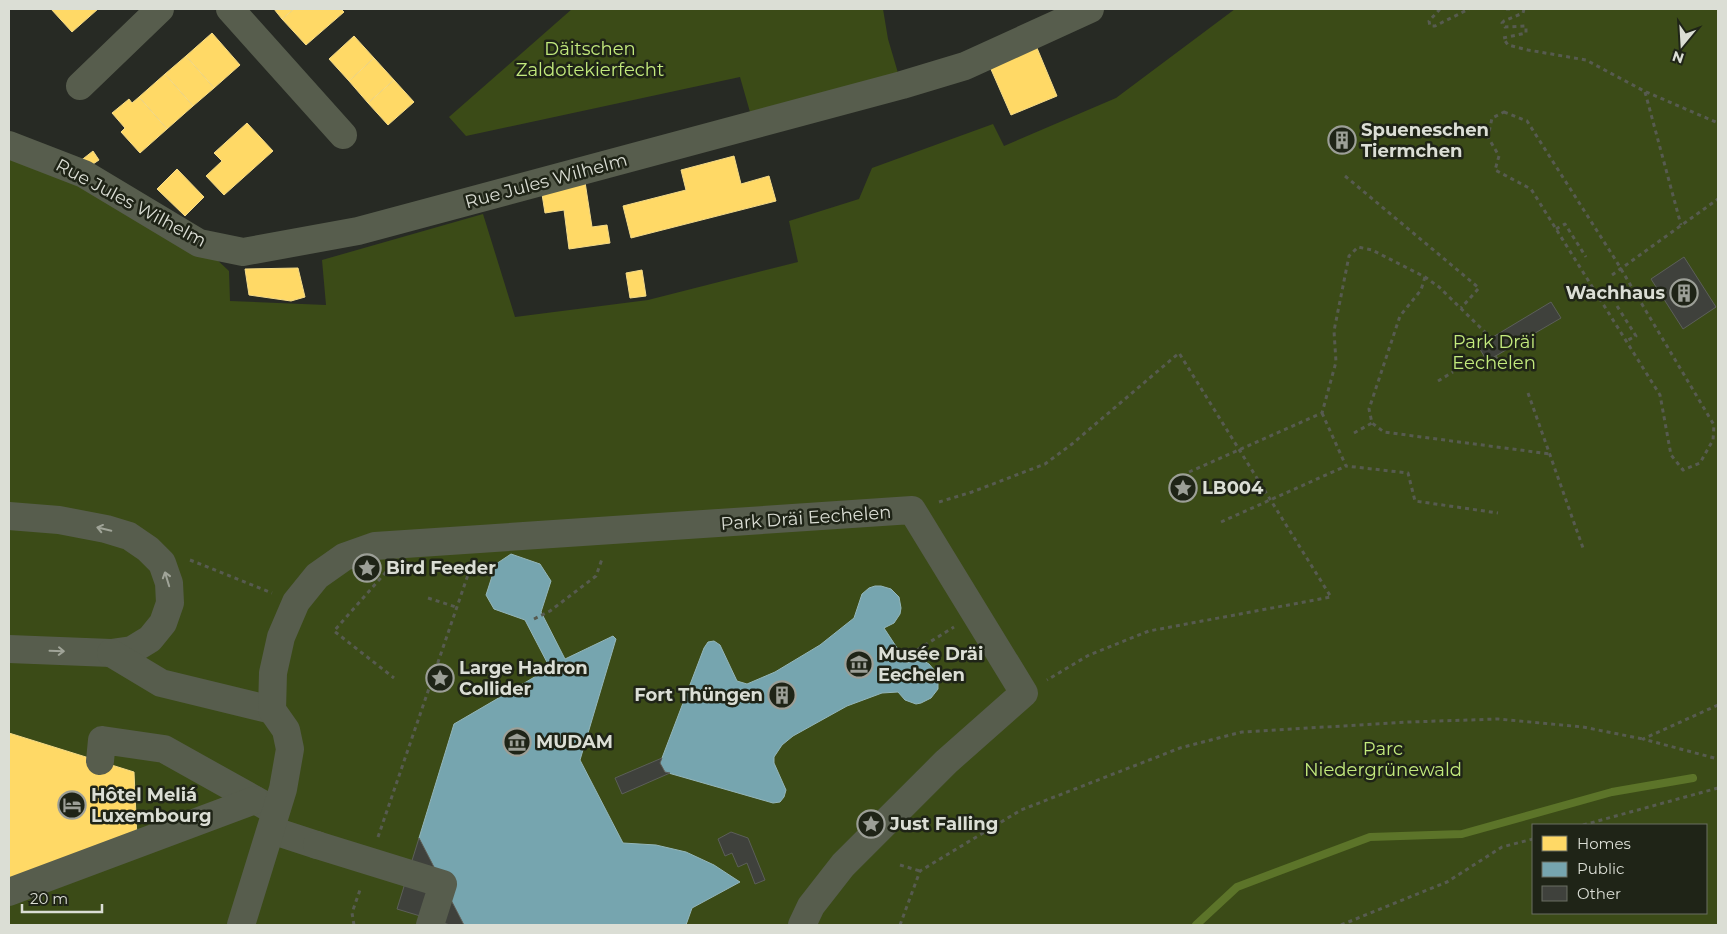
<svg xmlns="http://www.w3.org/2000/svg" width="1727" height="934" font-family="Montserrat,sans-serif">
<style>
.green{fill:#3b4b17;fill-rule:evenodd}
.homes{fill:#ffd966;stroke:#f4da87}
.public{fill:#76a5af;stroke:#94b6ba}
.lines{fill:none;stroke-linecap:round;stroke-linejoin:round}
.stream{stroke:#5c7429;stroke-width:8}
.building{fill:#3f413c;stroke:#5c5f59}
.path{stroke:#575b50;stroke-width:3;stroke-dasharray:4 4;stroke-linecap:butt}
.street{stroke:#575d4d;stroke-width:28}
.street-bridge{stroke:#575d4d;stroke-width:28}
.oneway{stroke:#a0a498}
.labels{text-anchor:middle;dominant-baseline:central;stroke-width:5;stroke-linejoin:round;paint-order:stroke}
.park-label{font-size:18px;fill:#c3ea7d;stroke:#1f2417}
.poi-label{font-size:18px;font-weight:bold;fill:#dbded5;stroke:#1f2417;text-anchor:start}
.street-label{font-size:18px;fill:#dbded5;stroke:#1f2417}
</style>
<rect width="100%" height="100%" fill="#272a24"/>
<g class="green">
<path d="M572,9H883L888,39L898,73L750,112L740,77L466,136L449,117Z"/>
<path d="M1235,9H1718V925H9V889L137,838L134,772L9,733V145L199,243L229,271L230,301L326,305L322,260L483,214L515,317L648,300L798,262L789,221L859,199L872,168L993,124L1004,146L1116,98ZM1533,825H1706V913H1533Z"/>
</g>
<g class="homes">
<path d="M51,9H98L72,32Z"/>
<path d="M274,9H294L282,19Z"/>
<path d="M294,9H341L344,12L306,45L282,19Z"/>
<path d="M212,33L240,65L214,88L186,56Z"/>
<path d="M354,36L374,58L349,81L329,59Z"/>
<path d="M1037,48L1057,96L1011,115L990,67Z"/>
<path d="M186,56L214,88L193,106L165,74Z"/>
<path d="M374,58L394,80L368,103L349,81Z"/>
<path d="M165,74L193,106L167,129L139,97Z"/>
<path d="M394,80L414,102L388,125L368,103Z"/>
<path d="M139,97L167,129L140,153L121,132L125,128L112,113L129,99L132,103Z"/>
<path d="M247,123L273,151L224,195L206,176L222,161L214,153Z"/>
<path d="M93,151L99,160L90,166L79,162Z"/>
<path d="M734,156L741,184L769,176L776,201L631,238L623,206L686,190L681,170Z"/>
<path d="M177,169L204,197L185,216L157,189Z"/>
<path d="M585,182L592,227L607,225L610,243L569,249L564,210L545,213L541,188Z"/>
<path d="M298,268L305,297L291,301L249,295L245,269Z"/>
<path d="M642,270L646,296L630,298L626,273Z"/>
<path d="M9,733L134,772L137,838L9,889Z"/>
</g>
<g class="public">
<path d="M511,554L540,564L551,581L541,612L565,659L613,636L616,639L580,760L623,843L656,845L686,852L714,865L740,882L692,908L686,925H464L419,838L454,724L550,668L525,620L494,609L486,595L496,564Z"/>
<path d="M875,586H881L891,589L899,597L901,608L900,614L894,623L884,628L907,663L912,661H924L929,664L936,672L938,683V689L931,698L921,703L916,704L905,700L898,692L882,693L847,706L793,736L782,745L774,757V763L786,790L784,797L780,802L773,803L665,772L660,763L662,758L704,648L708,642L714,641L720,645L737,681L747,684L775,672L820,645L854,618L862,594L869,588Z"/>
</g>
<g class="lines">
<path class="stream" d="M1196,925L1237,887L1370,837L1462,834L1612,792L1693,778"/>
</g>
<g class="building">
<circle cx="1342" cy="140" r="5"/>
<path d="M1684,257L1716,307L1683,329L1651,279Z"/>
<path d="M1551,302L1561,318L1487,361L1478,346Z"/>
<path d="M662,758L660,763L665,772L670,773L622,794L615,778Z"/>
<path d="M731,832L748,838L765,880L755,884L747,863L738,867L732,853L725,856L718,839Z"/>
<path d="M419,838L464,925H450L397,909Z"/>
</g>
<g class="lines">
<g class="path">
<path d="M1440,9L1429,21L1430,26H1435L1469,9"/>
<path d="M1506,9H1514"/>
<path d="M1524,9L1523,13L1504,21L1502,23L1505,27L1526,26V33L1503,38L1508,45L1528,50L1586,60L1644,91L1718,123"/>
<path d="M1645,92L1681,225"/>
<path d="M1504,112L1527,121L1615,259L1714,425L1713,440L1700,463L1683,470L1671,455L1660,395L1531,189L1495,170L1499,156L1488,137L1492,118Z"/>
<path d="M1345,176L1479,288L1461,308"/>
<path d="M1556,229L1565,224L1586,257"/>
<path d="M1612,275L1718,199"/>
<path d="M1425,277L1421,290L1400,316L1369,409L1372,423L1384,432L1550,454"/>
<path d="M1617,306L1636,336L1626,341"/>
<path d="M1490,368L1500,363L1495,356"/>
<path d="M1438,381L1453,372"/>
<path d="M1528,393L1583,548"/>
<path d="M1322,413L1346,466L1408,473L1415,501L1498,513"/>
<path d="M1354,433L1372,423"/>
<path d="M1189,472L1322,413L1336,362L1334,331L1349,256L1358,247L1372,250L1425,277L1439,287L1491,338"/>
<path d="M939,502L972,492L1045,464L1072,444L1179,353L1331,597L1149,631L1089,655L1047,680"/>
<path d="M1221,522L1346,466"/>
<path d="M190,560L272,593"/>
<path d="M386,572L334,631L394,678"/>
<path d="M428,598L456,607"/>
<path d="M534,619L550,611L596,576L602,559"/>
<path d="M904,658L954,627"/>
<path d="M1718,705L1643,739L1718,759"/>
<path d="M1583,825L1718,788"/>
<path d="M378,837L471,566"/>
<path d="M900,865L920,871"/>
<path d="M354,925L352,913L361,887"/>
<path d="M900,925L920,871L1021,810L1180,748L1242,732L1409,722L1498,719L1583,727L1643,739"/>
<path d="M1341,925L1447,882L1502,847L1533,839"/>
</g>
<g class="street">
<path d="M230,9L343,135"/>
<path d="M80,86L160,9"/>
<path d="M9,145L84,174L199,243L243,252L358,231L902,85L965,66L1090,9"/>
<path d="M9,516L59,520L106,529L129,536L148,549L162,563L169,583L170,603L163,623L150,639L132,650L111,653L9,649"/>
<path d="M111,653L161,683L272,710"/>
<path d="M100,761L102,740L164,749L266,806"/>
<path d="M271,830L317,845"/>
<path d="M9,892L255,800"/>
<path d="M241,925L283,789L290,749L286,730L272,710L273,673L281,637L296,602L317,576L344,557L375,546L912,510L1024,693L946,762L843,865L811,906L802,925"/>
</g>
<path class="street-bridge" d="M317,845L443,884L430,925"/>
</g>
<defs><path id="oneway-shaft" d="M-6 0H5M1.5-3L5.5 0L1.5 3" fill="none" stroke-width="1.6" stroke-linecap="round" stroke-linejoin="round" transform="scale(1.25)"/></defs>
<g class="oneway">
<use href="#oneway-shaft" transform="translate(104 529) rotate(-167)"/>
<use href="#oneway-shaft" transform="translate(167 579) rotate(-107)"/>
<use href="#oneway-shaft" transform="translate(57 651) rotate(2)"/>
</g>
<defs>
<g id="building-ring" transform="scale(1.4375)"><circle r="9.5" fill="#1f2417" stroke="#9c9f97" stroke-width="1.5"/><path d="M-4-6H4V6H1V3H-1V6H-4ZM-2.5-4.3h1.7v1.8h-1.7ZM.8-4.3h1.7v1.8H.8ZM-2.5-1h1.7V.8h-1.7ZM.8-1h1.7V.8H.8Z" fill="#9c9f97"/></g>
<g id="sight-ring" transform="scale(1.4375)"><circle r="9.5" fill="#1f2417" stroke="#9c9f97" stroke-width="1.5"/><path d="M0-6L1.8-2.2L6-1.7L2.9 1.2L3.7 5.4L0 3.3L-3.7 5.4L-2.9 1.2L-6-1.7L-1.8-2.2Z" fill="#9c9f97"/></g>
<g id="museum-ring" transform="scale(1.4375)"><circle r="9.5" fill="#1f2417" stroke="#9c9f97" stroke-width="1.5"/><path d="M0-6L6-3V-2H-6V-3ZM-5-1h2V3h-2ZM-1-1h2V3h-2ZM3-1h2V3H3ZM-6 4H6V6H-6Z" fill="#9c9f97"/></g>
<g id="hotel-ring" transform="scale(1.4375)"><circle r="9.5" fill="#1f2417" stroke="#9c9f97" stroke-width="1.5"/><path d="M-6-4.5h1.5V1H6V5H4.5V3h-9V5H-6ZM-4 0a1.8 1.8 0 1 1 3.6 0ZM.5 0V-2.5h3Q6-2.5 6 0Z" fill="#9c9f97"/></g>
</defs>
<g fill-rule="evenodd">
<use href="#building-ring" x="1342" y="140"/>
<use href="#building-ring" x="1684" y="293"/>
<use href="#sight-ring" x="1183" y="488"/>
<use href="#sight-ring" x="367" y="568"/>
<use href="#museum-ring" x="859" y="664"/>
<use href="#sight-ring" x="440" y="678"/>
<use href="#building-ring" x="782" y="695"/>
<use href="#museum-ring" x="517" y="742"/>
<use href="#hotel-ring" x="72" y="805"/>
<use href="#sight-ring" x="871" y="824"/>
</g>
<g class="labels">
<g class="park-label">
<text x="590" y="49">Däitschen<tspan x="590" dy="21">Zaldotekierfecht</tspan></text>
<text x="1494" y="342">Park Dräi<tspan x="1494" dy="21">Eechelen</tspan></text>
<text x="1383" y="749">Parc<tspan x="1383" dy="21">Niedergrünewald</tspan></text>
</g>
<g class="poi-label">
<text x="1361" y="130">Spueneschen<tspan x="1361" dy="21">Tiermchen</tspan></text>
<text x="1665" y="293" text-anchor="end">Wachhaus</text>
<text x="1202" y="488">LB004</text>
<text x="386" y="568">Bird Feeder</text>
<text x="878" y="654">Musée Dräi<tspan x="878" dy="21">Eechelen</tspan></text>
<text x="459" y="668">Large Hadron<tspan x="459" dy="21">Collider</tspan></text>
<text x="763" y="695" text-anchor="end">Fort Thüngen</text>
<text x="536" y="742">MUDAM</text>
<text x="91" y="795">Hôtel Meliá<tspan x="91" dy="21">Luxembourg</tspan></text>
<text x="890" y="824">Just Falling</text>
</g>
<g class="street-label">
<text transform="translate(546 181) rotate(-15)">Rue Jules Wilhelm</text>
<text transform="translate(131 203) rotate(28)">Rue Jules Wilhelm</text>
<text transform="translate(806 518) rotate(-4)">Park Dräi Eechelen</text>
</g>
</g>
<rect width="1727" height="934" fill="none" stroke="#dbded5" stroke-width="20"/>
<rect x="1532" y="824" width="175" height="90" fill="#1f2417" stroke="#6a6e63"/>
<rect x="1542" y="836" width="25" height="15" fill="#ffd966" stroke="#6a6e63"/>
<text x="1577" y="849" font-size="15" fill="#dbded5">Homes</text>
<rect x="1542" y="862" width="25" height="15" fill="#76a5af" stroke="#6a6e63"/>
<text x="1577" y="874" font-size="15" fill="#dbded5">Public</text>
<rect x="1542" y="886" width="25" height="15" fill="#3f413c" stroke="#6a6e63"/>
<text x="1577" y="899" font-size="15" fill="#dbded5">Other</text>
<g transform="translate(1682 45) rotate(198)" stroke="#1f2417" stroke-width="4" paint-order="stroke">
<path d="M0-4L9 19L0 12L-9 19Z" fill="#dbded5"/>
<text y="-8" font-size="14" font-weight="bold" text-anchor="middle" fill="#dbded5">N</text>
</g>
<path d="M22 904v8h80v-8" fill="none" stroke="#dbded5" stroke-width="2.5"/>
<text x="30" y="904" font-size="15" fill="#dbded5" stroke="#1f2417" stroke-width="4" paint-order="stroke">20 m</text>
</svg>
